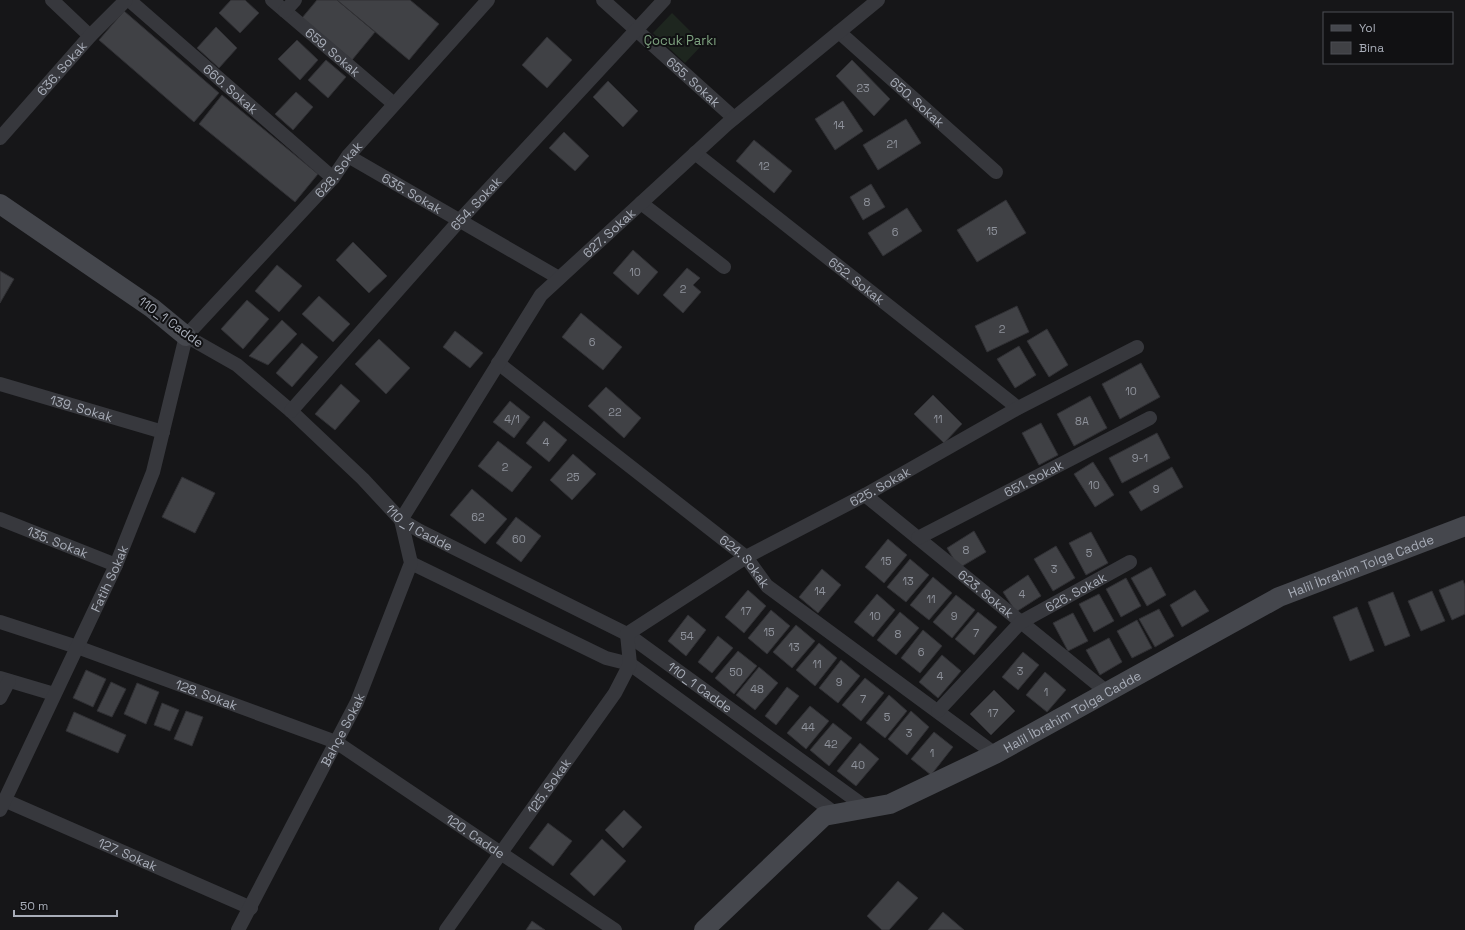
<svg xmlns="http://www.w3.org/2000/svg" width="1465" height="930" font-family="'Space Grotesk',sans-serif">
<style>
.green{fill:#1e261f}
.building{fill:#404145;stroke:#303034}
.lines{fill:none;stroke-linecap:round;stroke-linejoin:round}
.street{stroke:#37383d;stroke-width:14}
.secondary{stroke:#45474d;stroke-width:20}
.labels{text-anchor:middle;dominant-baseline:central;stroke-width:4;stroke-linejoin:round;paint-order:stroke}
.number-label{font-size:11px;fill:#8e929b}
.park-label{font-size:13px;fill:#7fa381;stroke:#111113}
.street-label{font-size:13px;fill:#a8adb8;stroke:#111113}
</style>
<rect width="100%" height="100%" fill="#161618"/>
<path class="green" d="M672,13L703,44L685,63L653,33Z"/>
<g class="building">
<path d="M231,0H245L259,13L240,33L219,13Z"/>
<path d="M317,0H337L375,32L352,60L302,18Z"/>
<path d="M337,0H410L439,24L409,60Z"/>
<path d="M124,11L219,93L194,122L99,40Z"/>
<path d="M216,27L237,48L219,68L197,48Z"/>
<path d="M547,37L572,60L547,88L522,65Z"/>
<path d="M297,40L318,60L300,80L278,59Z"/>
<path d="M326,60L346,77L328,98L308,80Z"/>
<path d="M852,60L890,99L874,116L836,76Z"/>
<path d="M608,81L638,111L623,127L593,97Z"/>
<path d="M296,92L313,107L293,130L275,114Z"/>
<path d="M222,95L318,174L295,202L199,124Z"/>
<path d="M843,101L863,131L835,150L815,119Z"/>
<path d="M906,119L921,143L878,170L863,145Z"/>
<path d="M564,132L589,156L575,171L549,148Z"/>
<path d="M754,140L792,171L774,193L736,161Z"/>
<path d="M871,184L885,207L863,220L850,197Z"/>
<path d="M1006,200L1026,233L977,262L957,230Z"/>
<path d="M907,208L922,231L883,256L868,233Z"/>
<path d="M353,242L387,276L369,293L336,260Z"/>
<path d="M633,250L658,272L638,295L613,273Z"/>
<path d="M277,265L302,286L279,312L255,291Z"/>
<path d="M687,268L700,278L693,285L701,292L683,313L663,295Z"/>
<path d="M0,271L14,279L0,303Z"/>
<path d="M319,296L350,324L333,342L302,314Z"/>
<path d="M247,300L269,319L243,349L221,329Z"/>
<path d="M1017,306L1029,332L987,352L975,326Z"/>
<path d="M581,313L622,347L603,370L562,337Z"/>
<path d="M282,320L297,334L268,365L249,356Z"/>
<path d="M1047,329L1068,365L1049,377L1027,341Z"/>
<path d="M455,331L483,353L470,368L443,347Z"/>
<path d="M379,339L410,368L386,394L355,364Z"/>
<path d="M302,343L318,357L292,387L276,373Z"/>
<path d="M1019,346L1036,375L1015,388L997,359Z"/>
<path d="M1141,363L1160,397L1120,419L1102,384Z"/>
<path d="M341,384L360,401L335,430L315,414Z"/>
<path d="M606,387L641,418L624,438L588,406Z"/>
<path d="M933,395L962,424L944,443L914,414Z"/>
<path d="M1090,396L1107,428L1074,446L1057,414Z"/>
<path d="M510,401L530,417L514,438L493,422Z"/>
<path d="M544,421L567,440L549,462L526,443Z"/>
<path d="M1041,423L1058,455L1039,465L1022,433Z"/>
<path d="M1157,433L1170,458L1122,483L1109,458Z"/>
<path d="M498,441L532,467L512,492L478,466Z"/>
<path d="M573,454L596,474L572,500L550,480Z"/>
<path d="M1093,462L1114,495L1095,507L1074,474Z"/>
<path d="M1172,467L1183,487L1141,511L1129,492Z"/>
<path d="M182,477L215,493L195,533L162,517Z"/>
<path d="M472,489L507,519L485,544L450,515Z"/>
<path d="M516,517L541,536L521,562L496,543Z"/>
<path d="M974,531L986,552L959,568L947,548Z"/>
<path d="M1091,532L1108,563L1086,575L1069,543Z"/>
<path d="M888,539L907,555L884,583L865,567Z"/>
<path d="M1056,546L1075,578L1053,591L1034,559Z"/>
<path d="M910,559L929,575L906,602L887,587Z"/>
<path d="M1151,567L1166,595L1147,606L1131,578Z"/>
<path d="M822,569L841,585L818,613L799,597Z"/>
<path d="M1028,575L1041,596L1016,612L1003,592Z"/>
<path d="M933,577L952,593L929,620L910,605Z"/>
<path d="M1126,578L1141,606L1121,617L1106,589Z"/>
<path d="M1463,580L1465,586V614L1452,620L1439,590Z"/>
<path d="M748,590L766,606L744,633L725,617Z"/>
<path d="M1195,590L1209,611L1182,627L1170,605Z"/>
<path d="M1432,591L1445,621L1421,631L1408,601Z"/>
<path d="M1393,592L1410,636L1385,646L1368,602Z"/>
<path d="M877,594L895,610L873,637L854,622Z"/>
<path d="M1099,594L1114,621L1094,632L1079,604Z"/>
<path d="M956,595L975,610L952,638L933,622Z"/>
<path d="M1357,607L1374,651L1350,661L1333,617Z"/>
<path d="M1159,609L1174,636L1155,647L1139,619Z"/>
<path d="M771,610L790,626L767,654L748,638Z"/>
<path d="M900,612L919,628L896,655L877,640Z"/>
<path d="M978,612L997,627L974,655L955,639Z"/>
<path d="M1073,613L1088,641L1068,651L1053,623Z"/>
<path d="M688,615L706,630L686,656L668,641Z"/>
<path d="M1137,620L1152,648L1132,658L1117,631Z"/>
<path d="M796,625L815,641L792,668L773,652Z"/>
<path d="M923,630L942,646L920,673L901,658Z"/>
<path d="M718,636L733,648L712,673L698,662Z"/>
<path d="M1109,638L1122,662L1100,675L1086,650Z"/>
<path d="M819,643L837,658L815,686L796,670Z"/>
<path d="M738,651L757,666L734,694L715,678Z"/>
<path d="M1023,652L1039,665L1018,690L1002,677Z"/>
<path d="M942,655L961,671L938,698L919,682Z"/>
<path d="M841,660L860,676L838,703L819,688Z"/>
<path d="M759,667L778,683L755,710L736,695Z"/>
<path d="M86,670L106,679L93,707L73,698Z"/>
<path d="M1045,672L1066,690L1047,712L1026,695Z"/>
<path d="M865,678L884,693L861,721L842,705Z"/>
<path d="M111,682L126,689L112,717L97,711Z"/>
<path d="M137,683L159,692L146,724L124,714Z"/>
<path d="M787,687L799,696L776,725L765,716Z"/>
<path d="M994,690L1015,711L991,735L970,714Z"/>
<path d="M889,695L907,711L885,738L866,723Z"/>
<path d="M162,703L179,710L170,731L154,725Z"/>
<path d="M810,706L829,721L806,749L787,733Z"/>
<path d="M186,711L203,717L192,746L174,739Z"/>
<path d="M911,711L929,727L907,755L888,739Z"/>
<path d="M74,712L126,735L118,753L66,731Z"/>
<path d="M833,723L852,738L829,766L810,750Z"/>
<path d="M934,732L953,747L931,775L911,759Z"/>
<path d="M860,743L879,759L856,786L837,771Z"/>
<path d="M624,810L642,827L623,848L605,830Z"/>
<path d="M548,823L572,841L553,866L529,848Z"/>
<path d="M602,839L626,861L594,896L570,874Z"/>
<path d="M898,881L918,898L889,930H882L867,916Z"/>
<path d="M943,912L964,930H928Z"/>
<path d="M532,921L545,930H526Z"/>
</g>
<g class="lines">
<g class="street">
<path d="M52,0L90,36"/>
<path id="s1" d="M129,0L333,178"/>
<path id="s2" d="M272,0L394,104"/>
<path id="s3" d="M603,0L734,118"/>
<path d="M285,11L295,0"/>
<path id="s4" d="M839,32L996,172"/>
<path id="s5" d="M0,138L90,36L126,0"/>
<path id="s6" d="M695,153L1018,408"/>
<path id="s7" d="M348,156L559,278"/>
<path d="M641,203L724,267"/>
<path id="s8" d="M186,336L237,365L291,411L363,479L401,520L420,531L627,634L868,809"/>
<path id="s9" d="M498,363L746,557L767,586L995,754"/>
<path id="s10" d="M0,384L163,432"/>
<path id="s11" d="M291,411L460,220L664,0"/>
<path id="s12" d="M865,495L1107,692"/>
<path id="s13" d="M0,519L116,565"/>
<path id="s14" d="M401,520L541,295L727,124L878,0"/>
<path id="s15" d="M918,538L1150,418"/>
<path d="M411,563L606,658L630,664L836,814"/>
<path id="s16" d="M0,622L77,647L336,742L615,930"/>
<path d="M0,678L54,694"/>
<path d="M0,698L9,681"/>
<path id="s17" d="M938,711L1021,622L1130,562"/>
<path id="s18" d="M4,800L251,908"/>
<path id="s19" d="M0,810L116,565L153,472L186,336L333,178L348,156L488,0"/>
<path id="s20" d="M238,930L357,702L411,563L401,520"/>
<path id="s21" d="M446,930L615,693L630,664L627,634L746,557L865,495L1018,408L1137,347"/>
</g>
<g class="secondary">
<path d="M0,204L152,308L186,336"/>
<path id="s22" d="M704,930L824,816L890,804L995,754L1279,597L1465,526"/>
</g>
</g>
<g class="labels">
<g class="number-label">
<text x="863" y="88">23</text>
<text x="839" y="125">14</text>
<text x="892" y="144">21</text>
<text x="764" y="166">12</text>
<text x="867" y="202">8</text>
<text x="992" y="231">15</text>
<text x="895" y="232">6</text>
<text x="635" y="272">10</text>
<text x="683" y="289">2</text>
<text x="1002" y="329">2</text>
<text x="592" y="342">6</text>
<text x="1131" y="391">10</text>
<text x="615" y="412">22</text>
<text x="512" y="419">4/1</text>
<text x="938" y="419">11</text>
<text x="1082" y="421">8A</text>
<text x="546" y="442">4</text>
<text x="1140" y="458">9-1</text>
<text x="505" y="467">2</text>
<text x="573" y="477">25</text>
<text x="1094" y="485">10</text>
<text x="1156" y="489">9</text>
<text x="478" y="517">62</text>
<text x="519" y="539">60</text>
<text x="966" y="550">8</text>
<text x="1089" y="553">5</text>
<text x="886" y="561">15</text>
<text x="1054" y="569">3</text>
<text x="908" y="581">13</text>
<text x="820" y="591">14</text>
<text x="1022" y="594">4</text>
<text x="931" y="599">11</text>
<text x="746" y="611">17</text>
<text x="875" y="616">10</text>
<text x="954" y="616">9</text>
<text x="769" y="632">15</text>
<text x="976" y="633">7</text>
<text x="898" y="634">8</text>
<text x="687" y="636">54</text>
<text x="794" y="647">13</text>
<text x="921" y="652">6</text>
<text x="817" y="664">11</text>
<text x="1020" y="671">3</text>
<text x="736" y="672">50</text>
<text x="940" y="676">4</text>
<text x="839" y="682">9</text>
<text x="757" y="689">48</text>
<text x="1046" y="692">1</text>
<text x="863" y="699">7</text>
<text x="993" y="713">17</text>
<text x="887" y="717">5</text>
<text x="808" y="727">44</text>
<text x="909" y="733">3</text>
<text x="831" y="744">42</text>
<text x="932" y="753">1</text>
<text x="858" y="765">40</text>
</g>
<g class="park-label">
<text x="680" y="40">Çocuk Parkı</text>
</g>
<g class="street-label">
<text stroke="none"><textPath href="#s2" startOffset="80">659. Sokak</textPath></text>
<text stroke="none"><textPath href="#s5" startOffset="93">636. Sokak</textPath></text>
<text stroke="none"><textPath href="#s3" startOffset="122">655. Sokak</textPath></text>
<text stroke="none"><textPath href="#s1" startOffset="135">660. Sokak</textPath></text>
<text stroke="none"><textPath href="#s4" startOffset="105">650. Sokak</textPath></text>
<text stroke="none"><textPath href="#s19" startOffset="737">628. Sokak</textPath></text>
<text stroke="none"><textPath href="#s7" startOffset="74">635. Sokak</textPath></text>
<text stroke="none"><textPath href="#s11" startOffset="278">654. Sokak</textPath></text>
<text stroke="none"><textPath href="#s14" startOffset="357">627. Sokak</textPath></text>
<text stroke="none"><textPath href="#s6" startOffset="206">652. Sokak</textPath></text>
<text transform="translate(171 322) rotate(36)">110_1 Cadde</text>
<text stroke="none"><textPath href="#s10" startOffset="85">139. Sokak</textPath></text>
<text stroke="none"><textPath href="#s15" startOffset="130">651. Sokak</textPath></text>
<text stroke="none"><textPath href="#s21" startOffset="647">625. Sokak</textPath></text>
<text stroke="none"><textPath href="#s8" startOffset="304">110_1 Cadde</textPath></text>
<text stroke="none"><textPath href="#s13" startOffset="62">135. Sokak</textPath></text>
<text stroke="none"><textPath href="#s9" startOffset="317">624. Sokak</textPath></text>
<text stroke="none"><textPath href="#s22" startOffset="761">Halil İbrahim Tolga Cadde</textPath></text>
<text stroke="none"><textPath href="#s19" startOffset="256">Fatih Sokak</textPath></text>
<text stroke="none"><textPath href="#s17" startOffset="184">626. Sokak</textPath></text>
<text stroke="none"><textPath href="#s12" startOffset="156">623. Sokak</textPath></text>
<text stroke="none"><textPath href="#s8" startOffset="628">110_1 Cadde</textPath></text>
<text stroke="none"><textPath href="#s16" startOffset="219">128. Sokak</textPath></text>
<text stroke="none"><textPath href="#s22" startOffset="437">Halil İbrahim Tolga Cadde</textPath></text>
<text stroke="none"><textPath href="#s20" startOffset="226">Bahçe Sokak</textPath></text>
<text stroke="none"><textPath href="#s21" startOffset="177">125. Sokak</textPath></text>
<text stroke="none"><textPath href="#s16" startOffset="525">120. Cadde</textPath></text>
<text stroke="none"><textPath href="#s18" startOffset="135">127. Sokak</textPath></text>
</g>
</g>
<rect x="1323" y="12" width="130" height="52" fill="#111113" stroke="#4d4f55"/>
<rect x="1331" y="25" width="20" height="6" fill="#45474d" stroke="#4d4f55"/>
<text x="1359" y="32" font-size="12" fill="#a8adb8">Yol</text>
<rect x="1331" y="42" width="20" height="12" fill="#404145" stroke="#4d4f55"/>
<text x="1359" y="52" font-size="12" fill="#a8adb8">Bina</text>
<path d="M14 910v6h103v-6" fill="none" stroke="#a8adb8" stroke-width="2"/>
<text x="20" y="910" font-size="12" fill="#a8adb8" stroke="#111113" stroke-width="3" paint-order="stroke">50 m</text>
</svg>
